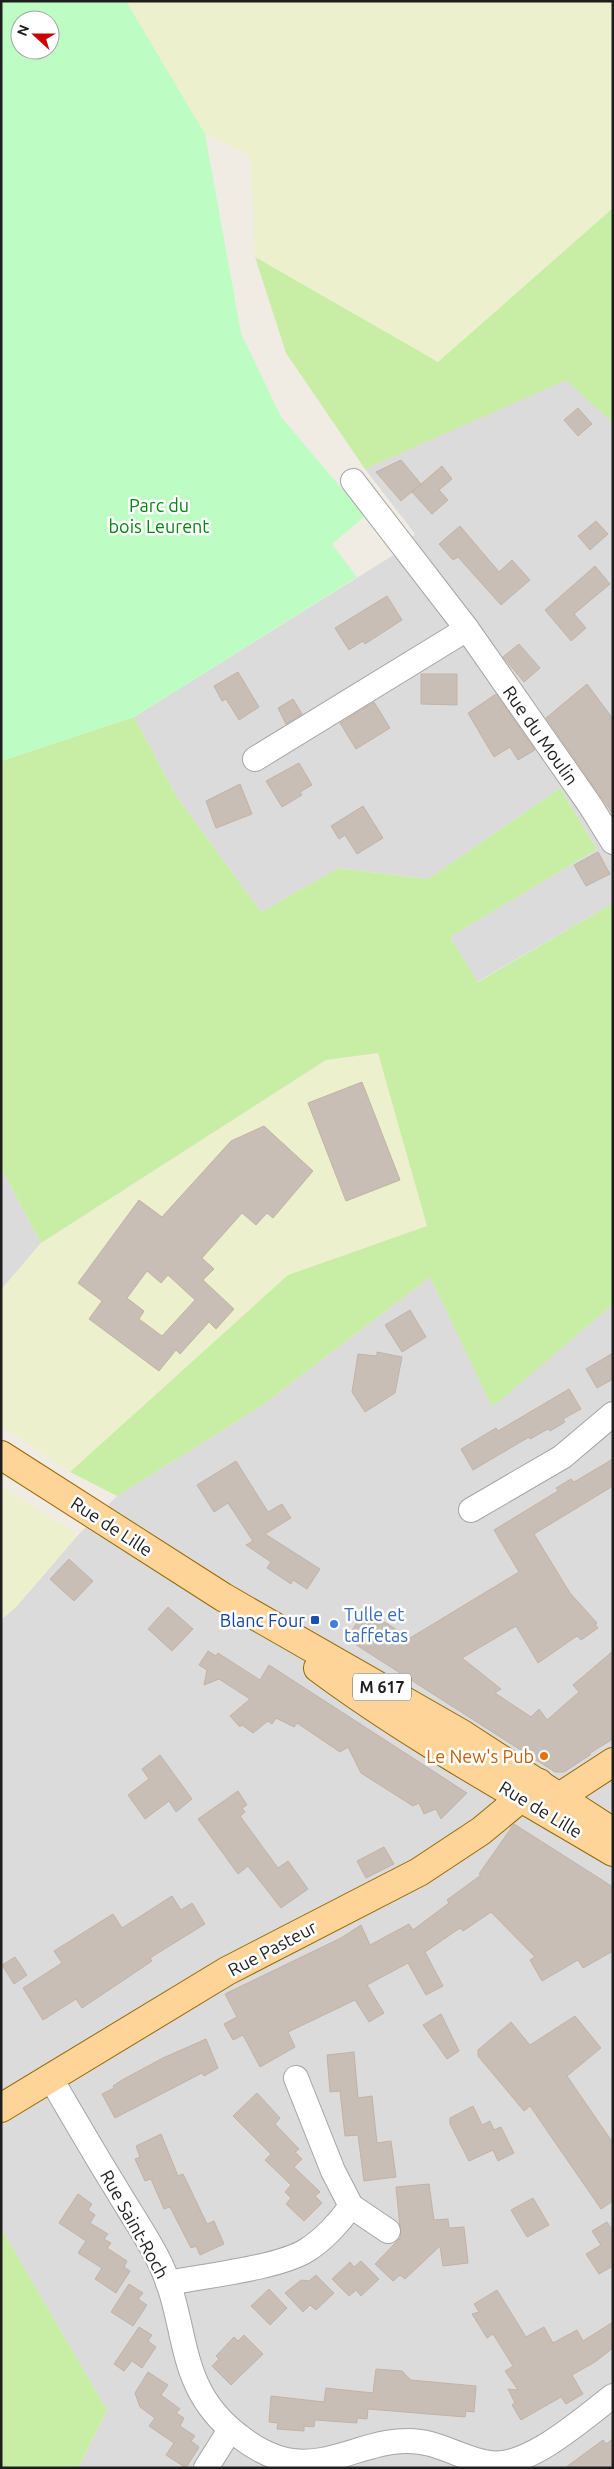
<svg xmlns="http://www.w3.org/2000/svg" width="614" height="2469" font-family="Ubuntu,sans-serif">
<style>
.residential{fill:#dcdbdb}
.farmland{fill:#edf0cd}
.grass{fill:#c8eea6}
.park{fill:#bdfdc3;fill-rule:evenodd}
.building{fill:#c8beb6;stroke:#c3b2a5;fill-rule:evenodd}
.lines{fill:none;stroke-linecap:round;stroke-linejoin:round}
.minor-casing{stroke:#a5a5a5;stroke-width:26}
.major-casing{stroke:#986800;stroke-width:30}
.minor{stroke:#fff;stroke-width:24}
.major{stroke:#ffd499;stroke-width:28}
.transit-dot{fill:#1a4fb4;stroke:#fff;stroke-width:2}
.shop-dot{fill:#3f7fe0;stroke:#fff;stroke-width:2}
.food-dot{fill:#e8710a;stroke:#fff;stroke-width:2}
.labels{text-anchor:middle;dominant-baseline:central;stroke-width:5;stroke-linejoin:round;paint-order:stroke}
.shield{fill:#fff;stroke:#626262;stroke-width:1}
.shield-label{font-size:16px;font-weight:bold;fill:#1e1e1e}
.park-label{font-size:18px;fill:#048510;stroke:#fff}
.street-label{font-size:18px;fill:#1e1e1e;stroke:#fff}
.shop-label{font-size:18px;fill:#366cbe;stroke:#fff;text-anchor:start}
.transit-label{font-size:18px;fill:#164399;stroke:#fff;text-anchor:end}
.food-label{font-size:18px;fill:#c56008;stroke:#fff;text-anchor:end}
</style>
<rect width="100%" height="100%" fill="#f0ece4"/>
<g class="residential">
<path d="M566,379L613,423V903L477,982L450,937L597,849L560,788L428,879L338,868L261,912L177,797L134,717L400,551L415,534L365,469Z"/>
<path d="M1,1168L41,1243L1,1290Z"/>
<path d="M430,1277L492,1406L613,1304V2468H78L107,2410L1,2228V1620L16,1607L78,1535L117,1496L261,1406Z"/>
</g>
<g class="farmland">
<path d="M126,1H613V208L438,362L255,257L250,155L205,134Z"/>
<path d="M378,1053L427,1226L288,1275L70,1472L1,1426V1290L41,1243L326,1060Z"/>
<path d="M1,1486L78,1535L16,1607L1,1620Z"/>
</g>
<g class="grass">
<path d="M613,208V423L566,380L365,469L286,353L255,257L438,362Z"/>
<path d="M134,717L177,797L261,912L338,868L428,879L560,788L597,849L450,937L478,982L613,903V1304L492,1407L430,1277L261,1406L117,1496L70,1472L288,1275L427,1226L378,1053L326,1060L41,1243L1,1168V761Z"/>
<path d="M1,2228L107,2410L78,2468H1Z"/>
</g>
<path class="park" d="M1,1H126L205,134L241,333L281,417L365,516L332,544L357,577L134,717L1,761ZM20,20H50V50H20Z"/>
<g class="building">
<path d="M578,408L592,424L578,436L564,420Z"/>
<path d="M401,460L421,484L401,501L376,472Z"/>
<path d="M442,466L452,479L439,490L448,500L432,514L412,492Z"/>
<path d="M596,521L608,534L590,550L578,536Z"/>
<path d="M460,526L499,572L512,560L530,580L501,605L458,557L453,560L439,544Z"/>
<path d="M595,566L610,584L574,614L586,628L571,641L545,610Z"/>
<path d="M387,596L402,620L365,644L363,641L349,650L335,628Z"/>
<path d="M519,644L540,668L524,682L503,657Z"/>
<path d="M238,672L259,707L239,720L226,699L222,701L214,686Z"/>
<path d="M421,674H457V705L421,704Z"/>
<path d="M587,684L613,719V814L546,718Z"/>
<path d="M496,694L535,750L518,760L510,747L494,757L468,713Z"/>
<path d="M293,699L302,714L286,724L278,708Z"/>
<path d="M374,702L390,728L356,749L340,723Z"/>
<path d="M299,763L312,785L300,792L302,795L282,807L266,781Z"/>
<path d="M240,784L252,814L216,828L206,801Z"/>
<path d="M363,806L383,838L357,854L345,835L339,839L331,826Z"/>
<path d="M598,852L610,874L586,886L574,865Z"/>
<path d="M362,1082L400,1180L346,1201L308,1103Z"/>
<path d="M264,1126L313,1171L273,1218L267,1213L256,1225L242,1213L202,1258L214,1269L203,1280L234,1309L216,1329L209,1322L180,1354L176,1350L159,1371L89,1319L102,1301L78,1283L139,1200L162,1217L231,1141ZM147,1271L161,1283L168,1275L195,1300L162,1336L139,1319L144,1311L127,1298Z"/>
<path d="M410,1310L426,1337L402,1352L385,1325Z"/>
<path d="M377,1352L402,1357L395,1393L365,1412L352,1392L358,1354L377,1356Z"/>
<path d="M613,1353V1379L597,1388L586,1369Z"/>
<path d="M569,1389L581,1409L563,1419L565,1422L550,1431L548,1429L530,1439L529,1437L473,1470L461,1449L496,1428L498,1431Z"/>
<path d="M613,1459V1486L534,1534L570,1593L597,1623L595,1624L598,1628L581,1640L577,1636L538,1663L516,1626L462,1658L501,1689L495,1693L531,1717L539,1709L547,1720L579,1692L573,1685L613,1651V1739L590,1753V1755L564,1772H555L347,1639L362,1614L375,1622L378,1618L410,1638L519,1572L494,1530L558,1491L556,1488L571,1479L574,1482Z"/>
<path d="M236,1461L268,1512L282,1504L291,1518L265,1534L320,1569L307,1589L293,1580L291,1584L267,1568L271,1562L246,1545L253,1541L228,1503L214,1512L197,1485Z"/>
<path d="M69,1559L93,1581L74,1601L50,1579Z"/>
<path d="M168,1607L193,1629L172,1651L148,1629Z"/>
<path d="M208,1651L216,1656L218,1653L260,1680L269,1665L467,1793L441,1819L436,1809L424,1814L419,1803L413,1806L361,1773L348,1747L340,1752L297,1723L294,1727L276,1718L272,1724L268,1721L253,1733L242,1725L240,1727L230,1716L250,1699L219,1679L204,1685L207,1670L199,1665Z"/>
<path d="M160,1755L192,1799L176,1812L169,1801L145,1819L128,1795L149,1779L142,1769Z"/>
<path d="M238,1791L247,1805L242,1808L245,1812L240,1816L278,1868L288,1861L308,1889L281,1908L248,1866L238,1874L198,1819Z"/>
<path d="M514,1824L613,1887V1951L583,1968L578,1960L542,1981L530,1960L535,1957L491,1912L463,1931L460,1928L425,1952L443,1986L426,1995L408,1963L367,1985L384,2013L369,2022L355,2000L288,2032L295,2047L260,2067L243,2035L233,2040L224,2024L237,2017L225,1994L341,1938L361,1925L370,1945L409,1924L413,1930L449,1903L447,1900L481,1875L479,1874Z"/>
<path d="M384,1847L394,1864L366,1878L357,1861Z"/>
<path d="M172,1896L181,1910L192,1903L205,1924L150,1958L152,1961L82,2008L76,1999L43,2020L23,1988L62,1963L54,1951L113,1914L122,1928Z"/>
<path d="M15,1957L27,1975L14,1984L2,1965Z"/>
<path d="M441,2014L459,2051L447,2059L423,2025Z"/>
<path d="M575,2016L601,2048L567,2076L613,2143V2201L601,2209L530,2106L524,2111L478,2056V2050L511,2022L530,2045Z"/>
<path d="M206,2039L218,2068L204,2076L202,2073L115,2118L102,2094L114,2088L113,2086L122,2080L163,2058Z"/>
<path d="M354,2052L358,2098L372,2096L377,2143L391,2141L396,2177L364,2181L358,2135L345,2136L340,2091L330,2092L327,2055Z"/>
<path d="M257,2093L280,2118L275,2124L299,2149L295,2152L302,2159L294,2167L320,2192L315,2196L322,2203L304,2221L286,2204L291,2198L285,2192L291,2185L265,2160L271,2154L233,2116Z"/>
<path d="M473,2106L482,2125L490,2121L494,2130L501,2127L514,2153L498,2161L493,2150L469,2161L450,2124V2118Z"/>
<path d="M161,2134L178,2176L183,2174L207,2224L214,2221L224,2244L200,2255L196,2246L191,2248L170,2207L164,2209L151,2179L145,2181L135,2159L140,2157L136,2146Z"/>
<path d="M429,2184L434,2220L448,2219L449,2228L464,2227L468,2263L443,2266L440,2246L405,2279L400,2275L393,2281L375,2264L401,2237L396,2187Z"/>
<path d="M78,2194L92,2204L88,2210L95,2215L90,2223L108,2234L104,2239L111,2243L107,2248L127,2261L124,2267L130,2271L116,2293L95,2279L102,2268L78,2253L86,2241L59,2223Z"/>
<path d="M533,2198L549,2225L527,2237L511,2210Z"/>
<path d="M607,2222L613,2231V2266L599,2274L586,2254L601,2245L592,2231Z"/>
<path d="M361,2261L379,2279L361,2296L356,2290L349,2296L332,2279L350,2262L354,2267Z"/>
<path d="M316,2275L334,2293L316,2310L310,2305L303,2312L285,2293L301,2280L309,2281Z"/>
<path d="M129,2284L143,2293L138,2299L147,2305L133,2326L111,2312Z"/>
<path d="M269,2289L287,2308L270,2325L251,2306Z"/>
<path d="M497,2290L526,2337L544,2327L553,2343L577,2330L583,2341L613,2322V2348L595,2362L572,2375L583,2394L566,2404L561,2397L521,2420L512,2405L515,2403L508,2389L518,2390L505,2371L513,2366L493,2334L487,2338L472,2314L479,2312L474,2304Z"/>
<path d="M139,2327L152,2335L148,2341L156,2347L142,2368L132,2361L124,2371L114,2364Z"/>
<path d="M244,2335L263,2354L231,2385L212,2366L219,2359L216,2356L234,2337L238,2341Z"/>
<path d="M376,2369L402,2371L411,2380L476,2386L474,2412L466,2411L465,2417L368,2409L367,2419L357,2418V2423L315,2420L314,2427L304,2426V2431L277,2429L278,2423L269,2422L271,2396L324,2402L326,2388L373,2393Z"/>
<path d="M148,2372L168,2385L161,2395L180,2409L176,2413L184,2418L180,2426L195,2436L191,2441L199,2447L186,2468L166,2455L174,2443L149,2426L155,2418L140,2407L135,2393Z"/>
<path d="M613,2439V2468H565L603,2440L606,2444Z"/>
</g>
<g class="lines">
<g class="minor-casing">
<g id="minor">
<path d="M353,481L467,629L590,805L613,842"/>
<path d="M255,759L467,629"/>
<path d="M471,1510L562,1457L613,1414"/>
<path d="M50,2077C72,2115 94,2153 117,2190C130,2212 145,2234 157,2257C191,2321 172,2386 239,2436C253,2447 269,2456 286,2460C328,2469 365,2441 406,2441C438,2440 460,2459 489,2463C528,2469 582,2419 613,2396"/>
<path d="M296,2078L333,2171L351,2206L388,2231"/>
<path d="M168,2283C203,2276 279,2268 307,2250C323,2240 340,2222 351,2206"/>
<path d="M206,2468L230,2430"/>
</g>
</g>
<g class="major-casing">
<g id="major">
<path d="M1,1455L223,1597L462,1734L613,1832"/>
<path d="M318,1668C411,1737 514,1793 613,1852"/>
<path d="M547,1805L613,1762"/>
<path d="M1,2108L227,1971L419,1872L481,1831L539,1783"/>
</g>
</g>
<use href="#minor" class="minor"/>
<use href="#major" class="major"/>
</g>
<rect class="transit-dot" x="310" y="1615" width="10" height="10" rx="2.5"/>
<circle class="shop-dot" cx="334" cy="1624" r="5"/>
<circle class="food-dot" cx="544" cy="1756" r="5"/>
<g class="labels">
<rect class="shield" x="353" y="1673.5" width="58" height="27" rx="4"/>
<g class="shield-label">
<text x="382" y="1687">M 617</text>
</g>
<g class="park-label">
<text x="159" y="505">Parc du<tspan x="159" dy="21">bois Leurent</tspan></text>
</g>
<g class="street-label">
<text transform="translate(541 735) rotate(55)">Rue du Moulin</text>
<text transform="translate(112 1526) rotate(33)">Rue de Lille</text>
<text transform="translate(541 1809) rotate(31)">Rue de Lille</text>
<text transform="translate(272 1948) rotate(-28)">Rue Pasteur</text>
<text transform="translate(135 2224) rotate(61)">Rue Saint-Roch</text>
</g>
<g class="shop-label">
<text x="344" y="1614">Tulle et<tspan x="344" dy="21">taffetas</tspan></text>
</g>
<g class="transit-label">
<text x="305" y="1620">Blanc Four</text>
</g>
<g class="food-label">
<text x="534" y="1756">Le New's Pub</text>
</g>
</g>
<rect width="614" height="2469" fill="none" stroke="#1e1e1e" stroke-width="5"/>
<g transform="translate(35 35) rotate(291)"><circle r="24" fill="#ffffff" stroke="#a5a5a5"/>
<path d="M0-4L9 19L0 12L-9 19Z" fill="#cc0200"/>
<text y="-8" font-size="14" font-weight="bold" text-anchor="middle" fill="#1e1e1e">N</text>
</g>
</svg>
